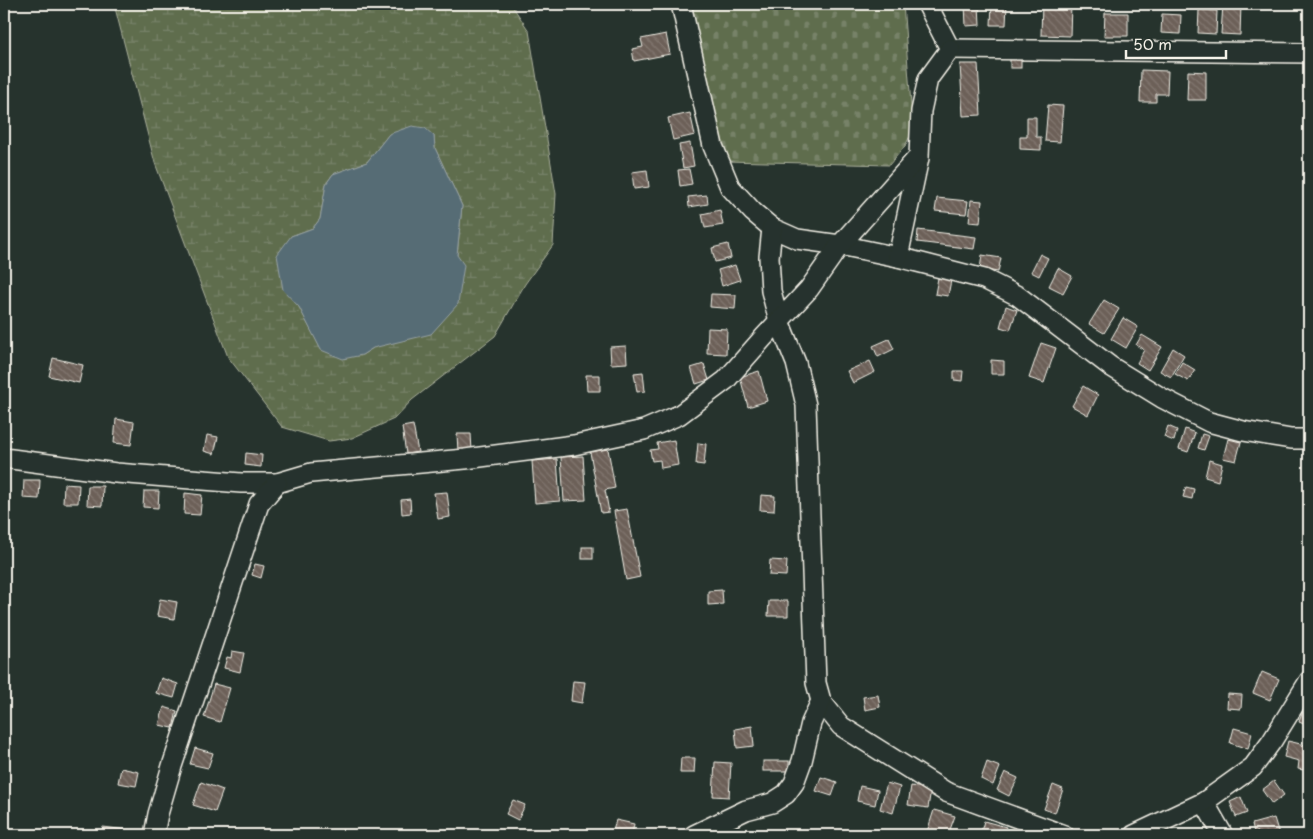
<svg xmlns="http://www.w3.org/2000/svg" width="1313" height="839" font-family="'Playpen Sans',sans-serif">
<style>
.wetland{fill:url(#wetland-marsh);stroke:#aaaf9b;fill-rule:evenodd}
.cemetery{fill:url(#cemetery-stones);stroke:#aaaf9b}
.water{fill:#576c75;stroke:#96a1a3}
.building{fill:url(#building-back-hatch);stroke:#f4f1e8}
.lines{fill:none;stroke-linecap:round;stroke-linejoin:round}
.minor-casing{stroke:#f4f1e8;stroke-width:22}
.minor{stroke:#26332d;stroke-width:19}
</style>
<defs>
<pattern id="wetland-marsh" width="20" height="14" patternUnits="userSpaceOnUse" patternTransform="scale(1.25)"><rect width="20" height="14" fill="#5f6d4e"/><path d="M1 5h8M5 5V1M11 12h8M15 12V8" fill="none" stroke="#778268"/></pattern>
<pattern id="cemetery-stones" width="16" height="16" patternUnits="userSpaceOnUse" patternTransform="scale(1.25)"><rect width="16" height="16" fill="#5f6d4e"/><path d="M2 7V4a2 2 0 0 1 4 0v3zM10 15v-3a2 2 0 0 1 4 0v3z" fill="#778268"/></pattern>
<pattern id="building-back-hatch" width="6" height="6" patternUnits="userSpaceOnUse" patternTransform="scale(1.25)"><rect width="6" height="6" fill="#6c6058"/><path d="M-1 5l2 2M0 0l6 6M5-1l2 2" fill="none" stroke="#827770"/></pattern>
</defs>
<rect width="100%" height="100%" fill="#26332d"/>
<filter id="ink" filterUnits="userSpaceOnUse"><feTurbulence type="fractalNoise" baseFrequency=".02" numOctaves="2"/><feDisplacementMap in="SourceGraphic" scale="10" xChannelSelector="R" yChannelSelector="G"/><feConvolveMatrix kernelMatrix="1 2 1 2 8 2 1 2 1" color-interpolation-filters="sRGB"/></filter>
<g filter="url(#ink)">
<path class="wetland" d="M114,4H511L529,31L556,194L553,245L525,284L495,336L412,400L394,419L352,438L329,441L282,427L228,357L155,163ZM389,134L434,136L435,148L462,206L457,255L373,348L362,355L321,349L299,307L291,236L313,228L320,219L326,184L333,174L367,162Z"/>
<path class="cemetery" d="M691,4H903L913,130L905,146L889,165L725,161L711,100Z"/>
<path class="water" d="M412,126L425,128L434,136L435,148L462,206L457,255L464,265L458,304L431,334L373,348L362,355L343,359L321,350L299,307L283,290L277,255L291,236L313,228L320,219L326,184L333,174L367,162L389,134Z"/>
<g class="building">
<path d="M965,4H979L980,25L966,26Z"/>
<path d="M992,4H1007L1006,25H991Z"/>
<path d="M1042,4H1071L1070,36L1041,35Z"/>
<path d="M1223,4H1241L1240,35L1221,34Z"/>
<path d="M1199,10L1217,11L1216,34L1198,33Z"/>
<path d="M1105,13H1128V36H1104Z"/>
<path d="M1162,14L1181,15L1180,34L1161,33Z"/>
<path d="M666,34L670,54L634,61L632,49L643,47L641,39Z"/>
<rect x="1010" y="58" width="11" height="10"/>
<path d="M960,64H978L981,115L963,116Z"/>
<path d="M1141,70L1168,71L1167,94H1156V102H1140Z"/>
<path d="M1188,71L1206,72V100H1187Z"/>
<path d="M1048,105L1063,106L1060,142L1045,141Z"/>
<path d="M690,113L695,135L673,140L668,118Z"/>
<path d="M1027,117H1036V137H1041V150L1020,149V137H1027Z"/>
<path d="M690,143L694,166L683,168L679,145Z"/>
<path d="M689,169L692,184L680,186L678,170Z"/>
<path d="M647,170L649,187L634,189L632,172Z"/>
<path d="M707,195L708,204L689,207L688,197Z"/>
<path d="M937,198L968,201L966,214L935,211Z"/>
<path d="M971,200L982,201L980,223L969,222Z"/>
<path d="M720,210L723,225L705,228L702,214Z"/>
<path d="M918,230L976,237L974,249L917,242Z"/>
<path d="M728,244L731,258L715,262L712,248Z"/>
<path d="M1040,254L1048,258L1039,276L1031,272Z"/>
<path d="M982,255L1001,258L998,272L980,269Z"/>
<path d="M735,265L740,280L722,286L718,270Z"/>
<path d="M1058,268L1072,276L1063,293L1049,286Z"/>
<path d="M938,278L951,280L948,296L935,294Z"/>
<path d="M711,294L736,295L735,309L710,307Z"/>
<path d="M1104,300L1119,309L1104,333L1089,324Z"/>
<path d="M1006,306L1017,310L1010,330L1000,327Z"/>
<path d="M1123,318L1138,327L1126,348L1111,339Z"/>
<path d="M708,328L727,329L726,354L707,353Z"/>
<path d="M1142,335L1162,347L1148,370L1137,363L1144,350L1136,345Z"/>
<path d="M889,339L894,349L878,357L873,346Z"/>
<path d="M1041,343L1056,348L1044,383L1029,378Z"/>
<path d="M626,346L627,363L611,364L610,347Z"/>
<path d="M1173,348L1184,355L1171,377L1160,371Z"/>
<path d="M53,358L83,365L79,383L49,376Z"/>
<path d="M991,360L1004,361V374H991Z"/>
<path d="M870,361L875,372L853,383L847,371Z"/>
<path d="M1182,362L1195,370L1188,381L1175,374Z"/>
<path d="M704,364L709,380L696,384L691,368Z"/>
<path d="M759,371L767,401L748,407L740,377Z"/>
<path d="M954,371H963L962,381L954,380Z"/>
<path d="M643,372L645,391L637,392L634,373Z"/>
<path d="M586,375H600V391H587Z"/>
<path d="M1083,386L1098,395L1088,415L1072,406Z"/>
<path d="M116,419L134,422L131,445L114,443Z"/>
<path d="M413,425L418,452L406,454L402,427Z"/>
<path d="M1168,426L1177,430L1174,441L1164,437Z"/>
<path d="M1185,429L1195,433L1188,452L1179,449Z"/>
<path d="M457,434H471L472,451L458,452Z"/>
<path d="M1202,434L1209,436L1204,450L1198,448Z"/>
<path d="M207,435L218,437L214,454L204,451Z"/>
<path d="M1228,439L1241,442L1236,461L1223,458Z"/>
<path d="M674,440L678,465L661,468L660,460L652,461L650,450L658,449L657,443Z"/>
<path d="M698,443L706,444L704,465L696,464Z"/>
<path d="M608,449L615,488L605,490L609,512L601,513L590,452Z"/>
<path d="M246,453L262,455L261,467L245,465Z"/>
<path d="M583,456L586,500L564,501L561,457Z"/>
<path d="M557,459L560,501L535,503L532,461Z"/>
<path d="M1209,460L1222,464L1218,481L1205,477Z"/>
<path d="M24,480H40L39,499L23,498Z"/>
<path d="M64,484L79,485L78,503H63Z"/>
<path d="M88,486H103L102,506L87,505Z"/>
<path d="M1186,487L1194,489L1192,499L1183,497Z"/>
<path d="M144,491H159L158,508L143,507Z"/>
<path d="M447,492L450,517L438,519L434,493Z"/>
<path d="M185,493L202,495L200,515L184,514Z"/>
<path d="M761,495L775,496L774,511L760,510Z"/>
<path d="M410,499L411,513L402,514L401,500Z"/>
<path d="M627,509L640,577L626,580L614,511Z"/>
<rect x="582" y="547" width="11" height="12"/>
<path d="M770,560L787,561L786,576L769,575Z"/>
<path d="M255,564L264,566L261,578L252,575Z"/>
<path d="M722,590L723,604L708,605V591Z"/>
<path d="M160,599L177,602L174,619L157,616Z"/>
<path d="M769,601H788V616H768Z"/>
<path d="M232,651L244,653L240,672L224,668L227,657L231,658Z"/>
<path d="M1262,672L1279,679L1270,700L1253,693Z"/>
<path d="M161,678L178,684L174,698L156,693Z"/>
<path d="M573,681L585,682L582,703L571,701Z"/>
<path d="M214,684L230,688L220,722L204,717Z"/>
<path d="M1228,694L1242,695L1241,709L1227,708Z"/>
<path d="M878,695L880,707L865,710L863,697Z"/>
<path d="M1306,703L1309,704V726L1299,722Z"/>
<path d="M164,707L177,711L173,728L159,725Z"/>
<path d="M752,726L754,746L737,748L735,729Z"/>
<path d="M1234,728L1252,733L1248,749L1230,743Z"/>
<path d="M1288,741L1309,746V771L1298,769L1299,761L1284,757Z"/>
<path d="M195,748L213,753L208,768L190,764Z"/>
<path d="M681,758H695L694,773H680Z"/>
<rect x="763" y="761" width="26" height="10"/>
<path d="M715,762L731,763L729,797L713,796Z"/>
<path d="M987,762L1000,767L993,785L981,779Z"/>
<path d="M121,768L139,772L136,786L118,783Z"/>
<path d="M1005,772L1018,778L1009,796L997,790Z"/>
<path d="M821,777L837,782L832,796L816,791Z"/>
<path d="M1274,781L1284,795L1272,804L1262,790Z"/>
<path d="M201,782L223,790L215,812L193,805Z"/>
<path d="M887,783L900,787L893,813L880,809Z"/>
<path d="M1053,785L1063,789L1055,813L1044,809Z"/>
<path d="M860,786L878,790L875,805L857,801Z"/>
<path d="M911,786L931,789L928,808L908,805Z"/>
<path d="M1241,797L1247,813L1236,817L1230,802Z"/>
<path d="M513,800L525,805L518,820L506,814Z"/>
<path d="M934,810L955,816L948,835H926Z"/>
<path d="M1274,818L1279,834L1259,835L1257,831L1254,832L1252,824Z"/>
<path d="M616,820L634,824L632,835H612Z"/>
<path d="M984,821L1006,827L1004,835H980Z"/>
<path d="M103,827L126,830V835H102Z"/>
</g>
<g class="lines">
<g class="minor-casing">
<g id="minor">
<path d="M681,4L713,146L730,187L753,212L772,228L797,239L840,245L898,257L984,279L1018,296L1110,366L1162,398L1209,422L1243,431L1291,439H1309"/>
<path d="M927,4L950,49"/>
<path d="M950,49L1309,53"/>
<path d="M772,228L769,257L771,291L779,321L796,363L806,405L816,683L821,701L841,726L946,792L1064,835"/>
<path d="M898,257L919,158"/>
<path d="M4,458L116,473L241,483H277L311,473L465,459L574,445L644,430L679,415L726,380L764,337L809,289L840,245L919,156L921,111L928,79L950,49"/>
<path d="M1204,802L1223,835"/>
<path d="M154,835L158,814L172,766L259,504L277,483"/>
<path d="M694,835L746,810L772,803L786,794L794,783L802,761L811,723L821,701"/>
<path d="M1134,835L1204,802L1253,767L1272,741L1309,681"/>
</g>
</g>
<use href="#minor" class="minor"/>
</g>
</g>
<rect width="1313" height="839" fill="none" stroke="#26332d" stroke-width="20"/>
<rect x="10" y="10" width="1293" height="819" fill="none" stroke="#f4f1e8" stroke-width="2" filter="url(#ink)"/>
<path d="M1126 50v8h100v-8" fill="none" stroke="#f4f1e8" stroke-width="2.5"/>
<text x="1133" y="50" font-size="15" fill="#f4f1e8" stroke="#26332d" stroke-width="4" paint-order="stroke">50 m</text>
</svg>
